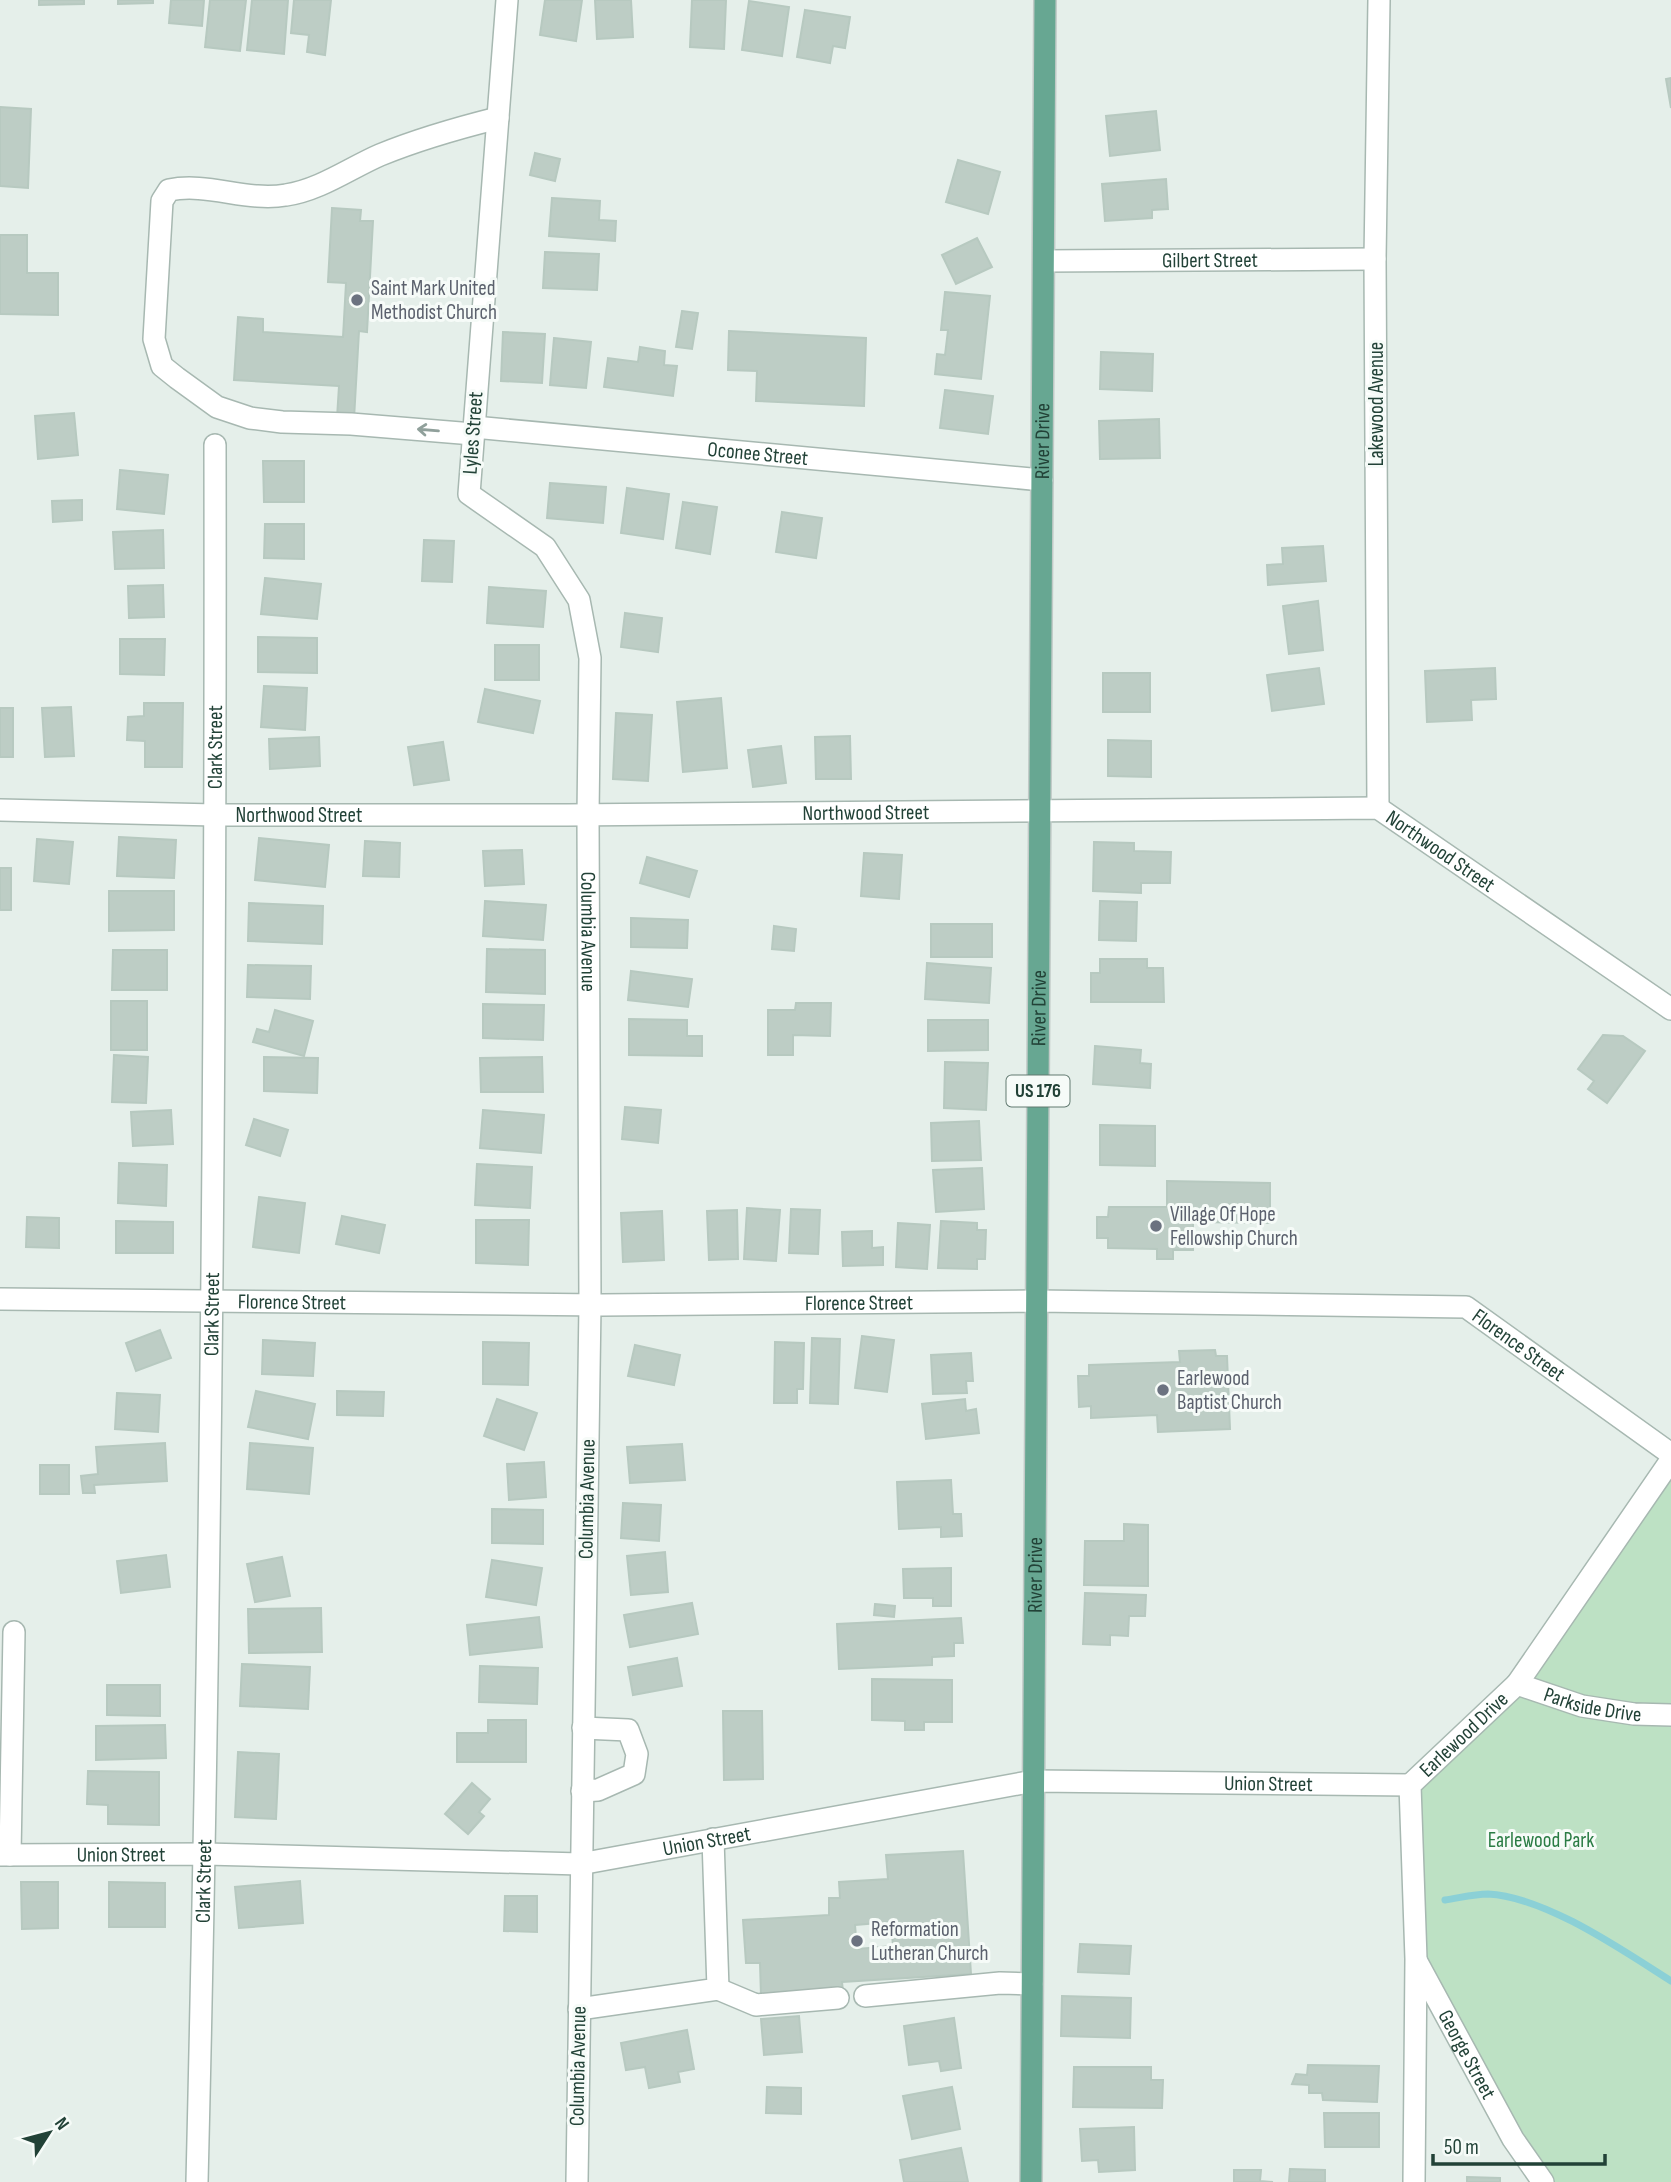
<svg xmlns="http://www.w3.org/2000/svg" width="1671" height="2182" font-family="'Sofia Sans Condensed',sans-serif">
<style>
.green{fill:#bde1c4}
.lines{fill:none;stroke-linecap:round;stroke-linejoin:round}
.stream{stroke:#8bd0d6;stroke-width:7}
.building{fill:#bdcdc5;stroke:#b7c9c0;stroke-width:2;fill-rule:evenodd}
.minor-casing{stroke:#a7b8b1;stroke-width:24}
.major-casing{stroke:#c1cac7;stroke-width:24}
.minor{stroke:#fff;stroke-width:21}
.major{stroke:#67a792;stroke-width:21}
.oneway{stroke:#90a09b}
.worship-dot{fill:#6b7280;stroke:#f6fbf8;stroke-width:2.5}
.labels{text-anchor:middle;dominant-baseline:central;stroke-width:6;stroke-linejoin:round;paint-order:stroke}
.shield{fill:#f6fbf8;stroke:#627a71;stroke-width:2}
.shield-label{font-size:19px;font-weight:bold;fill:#224237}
.street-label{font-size:21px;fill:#224237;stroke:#f6fbf8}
.worship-label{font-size:21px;fill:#5b616d;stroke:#f6fbf8;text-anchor:start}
.park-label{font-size:21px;fill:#2a7c44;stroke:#f6fbf8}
</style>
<rect width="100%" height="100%" fill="#e5efea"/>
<path class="green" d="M1671,1460V2182H1543L1416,1959L1410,1785L1517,1684Z"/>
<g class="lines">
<path class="stream" d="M1445,1900C1459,1898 1474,1894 1488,1894C1546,1897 1622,1950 1671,1981"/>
</g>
<g class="building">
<path d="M39,0H84V4L39,5Z"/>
<path d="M118,0H153V3L118,4Z"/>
<path d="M171,0H204L202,26L169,23Z"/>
<path d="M210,0H246L240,51L205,47Z"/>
<path d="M252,0H288L284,54L247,50Z"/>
<path d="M294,0H331L325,55L307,52L309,35L291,33Z"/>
<path d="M545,0H582L576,41L540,35Z"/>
<path d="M595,0H631L633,37L597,39Z"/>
<path d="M692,0H726L724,49L690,47Z"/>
<path d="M749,1L789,7L782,56L742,50Z"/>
<path d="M805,10L850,17L845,48L833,46L830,63L797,57Z"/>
<path d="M1671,78V108L1666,79Z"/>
<path d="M0,107L31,109L28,188L0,186Z"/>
<path d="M1156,111L1160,150L1110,156L1106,116Z"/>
<path d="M535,153L560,159L555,181L530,175Z"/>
<path d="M958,160L1000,172L988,214L946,202Z"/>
<path d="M1166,179L1168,209L1152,210V218L1105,221L1102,184Z"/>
<path d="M552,198L600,201L599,220L616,221L615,241L549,236Z"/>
<path d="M332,208L361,210L360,221H373L367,332L359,331L354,419L337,418L339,386L234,380L238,317L263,319V332L343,337L346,283L328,282Z"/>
<path d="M0,235H27V273H58V315L0,314Z"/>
<path d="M977,238L992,267L956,284L942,255Z"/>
<path d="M545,252L599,254L597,290L543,288Z"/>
<path d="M945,292L990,296L981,379L935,374L937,354L945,355L948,330H941Z"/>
<path d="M682,311L698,313L692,349L676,347Z"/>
<path d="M729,331L866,338L864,406L756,401L757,371L728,370Z"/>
<path d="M503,332L545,334L542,383L501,381Z"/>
<path d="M554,338L591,342L586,388L550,385Z"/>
<path d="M640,347L665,351L664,365L677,366L673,396L604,387L608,358L638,362Z"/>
<path d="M1101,352L1153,354L1152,391L1100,389Z"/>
<path d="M945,390L993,396L988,434L940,428Z"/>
<path d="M74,413L78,455L38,459L35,416Z"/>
<path d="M1159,419L1160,458L1100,459L1099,421Z"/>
<path d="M263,461H304V502H264Z"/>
<path d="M120,470L168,475L164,514L117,509Z"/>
<path d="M550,483L606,487L603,523L547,518Z"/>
<path d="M627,488L669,494L663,539L621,533Z"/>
<path d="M82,500V520L53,522L52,501Z"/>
<path d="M683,502L717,507L710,554L676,548Z"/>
<path d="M782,512L822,518L816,558L776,552Z"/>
<path d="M265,524H304V559L264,558Z"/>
<path d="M163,530L164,568L115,569L113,532Z"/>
<path d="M424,540L454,541L452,582L422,581Z"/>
<path d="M1323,546L1326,581L1268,585L1267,565L1283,564L1282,548Z"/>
<path d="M265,578L321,584L317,619L261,614Z"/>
<path d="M163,585L164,617L129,618L128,586Z"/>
<path d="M489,587L546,591L543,627L487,623Z"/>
<path d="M1318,601L1323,650L1289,654L1283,606Z"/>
<path d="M625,613L662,618L658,652L621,647Z"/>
<path d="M258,637L317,638V673L258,672Z"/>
<path d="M120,639H165L164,675L120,674Z"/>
<rect x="495" y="645" width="44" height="35"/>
<path d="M1319,668L1324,704L1272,711L1267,675Z"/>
<path d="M1495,668L1496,699L1471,700L1472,720L1427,722L1425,671Z"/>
<rect x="1103" y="673" width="47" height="39"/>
<path d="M264,686L307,688L305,730L261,727Z"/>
<path d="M485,689L540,701L533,733L478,722Z"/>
<path d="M721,698L727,768L683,772L677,702Z"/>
<path d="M144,703H183L182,767H145V741L127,740L128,717L144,716Z"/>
<path d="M71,707L74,756L45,757L42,708Z"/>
<rect x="0" y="708" width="13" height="49"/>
<path d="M616,713L652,715L648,781L613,779Z"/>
<path d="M850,736L851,779H816L815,737Z"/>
<path d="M319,737L320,766L270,769L269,739Z"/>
<path d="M1108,740L1151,741V777L1108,776Z"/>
<path d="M443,742L449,780L414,785L408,747Z"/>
<path d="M781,746L786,783L753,787L748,750Z"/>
<path d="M119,837L176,840L174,878L117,876Z"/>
<path d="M259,838L329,845L325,887L255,880Z"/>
<path d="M37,839L73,842L69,884L34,881Z"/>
<path d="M365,841L400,843L399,877L363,876Z"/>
<path d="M1094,842L1134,843V851L1171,852L1170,883H1141V893L1093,891Z"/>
<path d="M522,850L524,884L485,886L483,851Z"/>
<path d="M864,853L902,855L899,899L861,896Z"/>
<path d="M647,857L697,871L689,897L640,883Z"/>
<rect x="0" y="868" width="11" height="42"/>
<path d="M109,891H174V930L109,931Z"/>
<path d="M485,901L546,905L543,940L483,936Z"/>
<path d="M1100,901L1137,902L1136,941L1099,940Z"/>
<path d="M249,903L323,906L322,944L248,941Z"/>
<path d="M631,918L688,920L687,948L631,947Z"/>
<rect x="931" y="924" width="61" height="33"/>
<path d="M774,926L796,929L794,951L772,949Z"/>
<path d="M487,949L545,950V994L486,992Z"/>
<path d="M113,950H167V990H112Z"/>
<path d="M1100,959H1147V968H1163L1164,1002H1091V973H1100Z"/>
<path d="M927,963L991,968L989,1003L925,999Z"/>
<path d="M248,965L311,966L310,999L247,997Z"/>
<path d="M631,971L692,979L688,1007L628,1000Z"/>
<rect x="111" y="1001" width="36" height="49"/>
<path d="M796,1003H831L830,1036L793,1035V1055H768V1010H795Z"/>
<path d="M483,1004L544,1005L543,1040L483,1038Z"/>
<path d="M275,1010L313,1021L304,1056L253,1042L257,1029L269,1032Z"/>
<path d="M629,1019L687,1020V1036H702V1056L629,1055Z"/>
<path d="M928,1020H988V1050L928,1051Z"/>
<path d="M1603,1035L1623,1036L1645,1051L1607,1103L1588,1089L1594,1081L1578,1069Z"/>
<path d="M1095,1046L1141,1050L1140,1063L1151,1064L1150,1088L1093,1084Z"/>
<path d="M114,1055L148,1057L146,1103L112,1102Z"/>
<path d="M264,1057L318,1058L317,1093L264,1091Z"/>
<path d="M542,1057L543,1092H481L480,1058Z"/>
<path d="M945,1062L988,1063L986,1110L944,1108Z"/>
<path d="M625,1107L661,1110L658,1143L622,1139Z"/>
<path d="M171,1110L173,1144L133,1146L131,1112Z"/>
<path d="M483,1110L544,1115L541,1153L480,1148Z"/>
<path d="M254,1119L288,1130L280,1156L246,1145Z"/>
<path d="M979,1121L981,1160L932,1161L931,1123Z"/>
<path d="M1100,1125L1155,1126V1166L1100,1165Z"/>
<path d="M119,1163L167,1165L166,1206L118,1203Z"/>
<path d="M477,1164L532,1167L530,1208L475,1205Z"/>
<path d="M982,1168L984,1209L936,1212L933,1170Z"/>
<path d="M1167,1181L1270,1183V1223L1193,1222V1250H1173V1259H1157V1249L1108,1248V1238H1097V1217H1108L1109,1207H1167Z"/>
<path d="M259,1197L305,1203L299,1253L253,1247Z"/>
<path d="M747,1208L780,1210L776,1261L744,1259Z"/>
<path d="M791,1209L820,1210L818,1254L789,1253Z"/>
<path d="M737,1210L738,1259L709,1260L707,1211Z"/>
<path d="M662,1211L664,1260L623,1262L621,1213Z"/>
<path d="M342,1216L385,1225L379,1253L336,1244Z"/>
<path d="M27,1217L59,1218V1248L26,1247Z"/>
<path d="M476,1220H529L528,1265L476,1263Z"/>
<path d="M116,1221L173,1222V1253H116Z"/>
<path d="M941,1221L977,1223V1230H986L985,1259H977V1269L938,1268Z"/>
<path d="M898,1223L930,1225L927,1269L896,1267Z"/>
<path d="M872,1231V1248L883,1247V1265L843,1266L842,1232Z"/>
<path d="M160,1330L171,1358L136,1371L126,1343Z"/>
<path d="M862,1336L894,1340L887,1392L855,1388Z"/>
<path d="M812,1338L840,1339L838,1404L810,1403Z"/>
<path d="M263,1340L315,1343L313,1376L262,1374Z"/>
<path d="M483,1342L529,1343L528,1385L483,1384Z"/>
<path d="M775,1342L804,1343L803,1389H797V1403H774Z"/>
<path d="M635,1345L680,1355L674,1385L628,1376Z"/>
<path d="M1215,1350L1216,1356H1227L1230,1429L1158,1432L1157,1415L1091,1418V1406L1079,1407L1078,1376H1089V1365L1180,1362L1179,1351Z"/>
<path d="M971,1353L973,1381H966L967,1393L933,1394L931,1355Z"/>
<path d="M256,1391L315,1404L308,1439L248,1427Z"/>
<path d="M337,1391L384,1392L383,1416L337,1415Z"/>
<path d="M117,1393L160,1395L158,1432L115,1429Z"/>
<path d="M497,1399L537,1413L524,1450L484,1436Z"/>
<path d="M965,1399L966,1411L976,1409L979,1433L926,1439L922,1404Z"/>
<path d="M165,1443L167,1481L94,1485L95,1493H83L81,1476L98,1474L96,1447Z"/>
<path d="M250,1443L313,1448L309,1494L247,1489Z"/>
<path d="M682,1444L685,1480L630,1483L627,1447Z"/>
<path d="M544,1462L546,1497L509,1500L507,1464Z"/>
<rect x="40" y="1465" width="29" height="29"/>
<path d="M951,1480L953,1514H961L962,1536L941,1537V1527L899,1529L897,1482Z"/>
<path d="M623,1503L661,1505L659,1541L621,1538Z"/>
<path d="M492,1509L543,1510V1544L492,1543Z"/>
<path d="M1124,1524L1148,1525V1586L1084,1585L1085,1541H1124Z"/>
<path d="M665,1552L668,1592L631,1595L627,1556Z"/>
<path d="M166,1555L170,1587L121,1593L117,1561Z"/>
<path d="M282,1557L290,1596L255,1602L247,1564Z"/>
<path d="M492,1560L542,1568L536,1605L486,1597Z"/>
<path d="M951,1568V1606H933V1598H904L903,1569Z"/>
<path d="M1085,1593L1146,1595L1145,1616H1129L1128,1636L1110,1635V1645L1083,1644Z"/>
<path d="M692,1603L698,1634L630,1647L624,1615Z"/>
<path d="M875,1604L895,1606L894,1617L874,1615Z"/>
<path d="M321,1608L322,1652L249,1653L248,1609Z"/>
<path d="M539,1617L542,1647L470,1655L467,1625Z"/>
<path d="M961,1618L963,1643H954V1656L932,1657V1665L839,1669L837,1624Z"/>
<path d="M677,1658L682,1686L633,1695L628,1667Z"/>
<path d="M242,1664L310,1667L308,1709L240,1706Z"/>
<path d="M480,1666L538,1668L537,1704L479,1702Z"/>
<path d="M872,1679L952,1680V1722H924V1730H905V1721L872,1720Z"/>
<path d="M107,1685H160V1716L107,1715Z"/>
<path d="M723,1711H762L763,1779L724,1780Z"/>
<path d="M488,1720H526V1762H457V1733H488Z"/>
<path d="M165,1725L166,1758L96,1760V1726Z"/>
<path d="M238,1752L279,1754L276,1819L235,1817Z"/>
<path d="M88,1771L159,1772V1825L108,1824V1805L87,1804Z"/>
<path d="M472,1783L490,1799L479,1812L484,1816L468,1834L445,1814Z"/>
<path d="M963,1851L971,1974L842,1982L843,1991L761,1996L760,1963H746L743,1920L829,1915V1898H840L839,1882L888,1879L886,1855ZM891,1922L893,1946L857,1949L855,1925Z"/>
<path d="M300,1881L303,1923L239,1928L235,1887Z"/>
<path d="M21,1882H58V1928L22,1929Z"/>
<path d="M109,1882L165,1883V1927H109Z"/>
<path d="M505,1896H537V1932L504,1931Z"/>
<path d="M1080,1944L1131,1946L1129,1974L1078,1972Z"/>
<path d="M1062,1996L1131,1998L1130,2038L1061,2036Z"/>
<path d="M799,2016L802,2052L764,2055L761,2019Z"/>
<path d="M954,2018L961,2068L941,2071L939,2061L909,2065L904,2026Z"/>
<path d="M687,2030L694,2069L678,2072L680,2082L649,2088L645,2067L626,2070L621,2043Z"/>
<path d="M1308,2065L1379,2066L1377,2102L1323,2100L1322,2093H1309V2085L1292,2084L1296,2074L1307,2075Z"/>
<path d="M1074,2067H1151V2080H1163L1162,2108L1073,2107Z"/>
<path d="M767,2087L801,2088V2114L766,2113Z"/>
<path d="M952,2087L960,2129L912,2139L903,2096Z"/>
<path d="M1324,2113H1379V2147H1325Z"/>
<path d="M1134,2127L1135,2170L1099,2172L1098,2160L1082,2161L1080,2129Z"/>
<path d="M961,2148L968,2182H904L900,2160Z"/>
<path d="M1290,2169L1325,2170V2182H1289Z"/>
<path d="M1234,2170H1261L1260,2181L1273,2182H1234Z"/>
<path d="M1467,2177L1500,2178V2182H1467Z"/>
</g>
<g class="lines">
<g class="minor-casing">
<g id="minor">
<path id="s1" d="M507,0L469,494L545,547L579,600L590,658L588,815L590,1305L577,2182"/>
<path id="s2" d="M1044,261L1375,259"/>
<path id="s3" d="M474,427L1042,480"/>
<path d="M473,434L351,424L282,422L250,418L217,407L177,378L162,366L154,339L162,201L169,190C208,182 247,202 286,195C320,190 350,168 380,155C419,139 458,128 498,118"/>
<path d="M1378,808L1375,259L1379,0"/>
<path id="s4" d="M0,810L215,815H567L1378,808L1671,1009"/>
<path id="s5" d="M0,1299L602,1305L1037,1301L1466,1307L1671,1454"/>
<path id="s6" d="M1517,1684L1582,1706L1634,1714L1671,1715"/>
<path d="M582,1791L598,1790L634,1774L637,1754L628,1730L583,1728"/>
<path id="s7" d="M0,1855L205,1854L580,1864L1034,1781L1410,1785"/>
<path d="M10,1855L14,1632"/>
<path id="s8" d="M1417,1962L1513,2139L1543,2182"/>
<path d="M718,1989L756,2005L838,1998"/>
<path d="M865,1996L1000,1983L1032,1984"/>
<path d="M579,2009L718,1989L713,1839"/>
<path id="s9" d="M197,2182C211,1603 216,1024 215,445"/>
<path id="s10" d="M1414,2182L1416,1959L1410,1785L1517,1684L1671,1460"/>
</g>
</g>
<g class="major-casing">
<g id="major">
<path id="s11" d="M1031,2182L1045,0"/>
</g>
</g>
<use href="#minor" class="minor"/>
<use href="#major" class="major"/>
</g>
<defs><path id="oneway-shaft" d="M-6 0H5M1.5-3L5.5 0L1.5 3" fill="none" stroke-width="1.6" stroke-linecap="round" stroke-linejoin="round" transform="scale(1.75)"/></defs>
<use class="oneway" href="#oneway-shaft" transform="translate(428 430) rotate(-175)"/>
<g class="worship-dot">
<circle cx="357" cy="300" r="7"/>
<circle cx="1156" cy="1226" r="7"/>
<circle cx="1163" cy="1390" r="7"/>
<circle cx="857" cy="1941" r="7"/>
</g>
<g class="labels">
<rect class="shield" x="1006.5" y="1075.5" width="63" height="31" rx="5"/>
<g class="shield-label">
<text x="1038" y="1091">US 176</text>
</g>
<g class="street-label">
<text stroke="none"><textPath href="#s2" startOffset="166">Gilbert Street</textPath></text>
<text transform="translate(1376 404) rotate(-90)">Lakewood Avenue</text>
<text transform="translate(473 433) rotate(-86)">Lyles Street</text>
<text stroke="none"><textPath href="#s11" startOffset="1741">River Drive</textPath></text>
<text stroke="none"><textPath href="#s3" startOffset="285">Oconee Street</textPath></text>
<text stroke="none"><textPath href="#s9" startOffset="1435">Clark Street</textPath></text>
<text stroke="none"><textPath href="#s4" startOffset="866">Northwood Street</textPath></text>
<text stroke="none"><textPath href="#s4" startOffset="299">Northwood Street</textPath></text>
<text stroke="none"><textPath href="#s4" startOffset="1454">Northwood Street</textPath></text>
<text stroke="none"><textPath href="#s1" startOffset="984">Columbia Avenue</textPath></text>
<text stroke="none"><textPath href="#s11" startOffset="1174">River Drive</textPath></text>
<text stroke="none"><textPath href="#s5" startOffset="292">Florence Street</textPath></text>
<text stroke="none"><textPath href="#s5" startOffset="859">Florence Street</textPath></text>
<text stroke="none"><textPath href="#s9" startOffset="868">Clark Street</textPath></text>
<text stroke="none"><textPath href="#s5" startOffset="1531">Florence Street</textPath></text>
<text transform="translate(587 1499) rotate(-89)">Columbia Avenue</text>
<text stroke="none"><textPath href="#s11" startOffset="607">River Drive</textPath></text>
<text stroke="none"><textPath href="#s6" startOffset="79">Parkside Drive</textPath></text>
<text stroke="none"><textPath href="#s10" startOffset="471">Earlewood Drive</textPath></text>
<text stroke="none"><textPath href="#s7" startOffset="1276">Union Street</textPath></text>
<text stroke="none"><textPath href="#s7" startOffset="709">Union Street</textPath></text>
<text stroke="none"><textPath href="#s7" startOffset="121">Union Street</textPath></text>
<text stroke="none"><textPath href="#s9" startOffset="301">Clark Street</textPath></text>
<text stroke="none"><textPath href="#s8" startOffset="105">George Street</textPath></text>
<text transform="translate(578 2066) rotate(-89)">Columbia Avenue</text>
</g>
<g class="worship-label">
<text x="371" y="288">Saint Mark United<tspan x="371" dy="24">Methodist Church</tspan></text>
<text x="1170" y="1214">Village Of Hope<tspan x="1170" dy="24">Fellowship Church</tspan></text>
<text x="1177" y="1378">Earlewood<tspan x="1177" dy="24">Baptist Church</tspan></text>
<text x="871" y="1929">Reformation<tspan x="871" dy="24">Lutheran Church</tspan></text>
</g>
<g class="park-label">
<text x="1541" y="1840">Earlewood Park</text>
</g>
</g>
<g transform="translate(49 2133) rotate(54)" stroke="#f6fbf8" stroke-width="5" paint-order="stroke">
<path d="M0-5L12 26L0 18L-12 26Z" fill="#224237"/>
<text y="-10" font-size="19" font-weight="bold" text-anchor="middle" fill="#224237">N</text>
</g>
<path d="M1433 2154v10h172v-10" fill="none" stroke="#224237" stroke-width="3.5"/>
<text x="1444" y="2154" font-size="21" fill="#224237" stroke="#f6fbf8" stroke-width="5" paint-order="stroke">50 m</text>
</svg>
